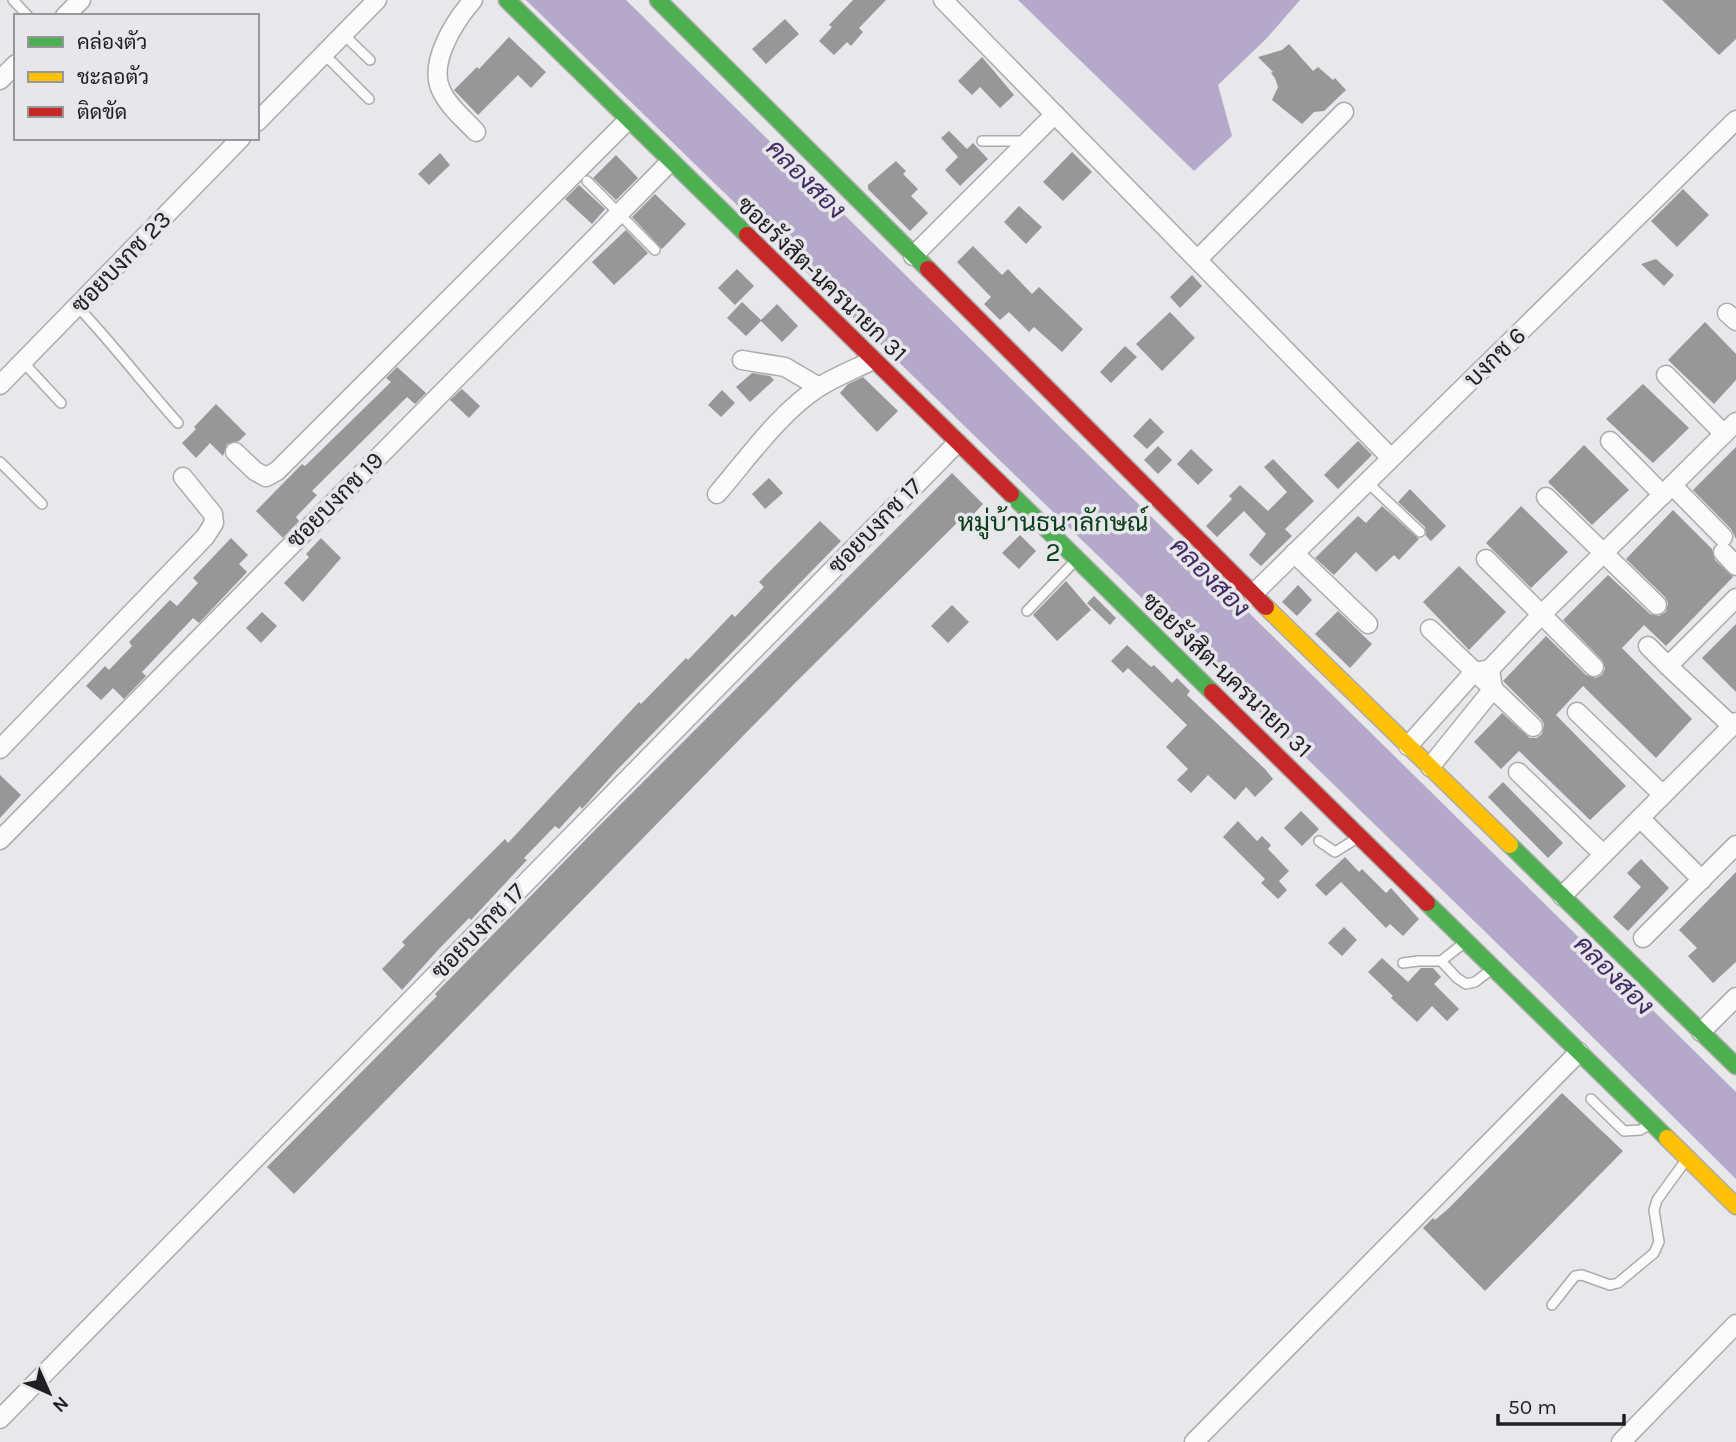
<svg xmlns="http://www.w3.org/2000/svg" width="1736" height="1442" font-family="Karla,Sarabun,sans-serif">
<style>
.water{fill:#b4a9ca}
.building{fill:#989798}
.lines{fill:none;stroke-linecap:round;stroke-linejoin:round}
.lane-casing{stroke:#acabac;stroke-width:12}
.street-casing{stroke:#acabac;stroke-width:21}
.fast-casing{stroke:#acabac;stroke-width:19}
.slow-casing{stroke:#acabac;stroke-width:19}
.jam-casing{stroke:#acabac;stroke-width:19}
.lane{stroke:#fcfbfc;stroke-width:9}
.street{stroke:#fcfbfc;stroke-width:18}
.fast{stroke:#4caf50;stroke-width:16}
.slow{stroke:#ffc107;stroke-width:16}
.jam{stroke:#c62828;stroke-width:16}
.labels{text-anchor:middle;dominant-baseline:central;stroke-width:7;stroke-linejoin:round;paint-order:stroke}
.street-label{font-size:24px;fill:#201f21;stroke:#e7e6ea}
.water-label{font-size:26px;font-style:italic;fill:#432c66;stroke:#e7e6ea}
.neighbourhood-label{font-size:26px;fill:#0b3e1b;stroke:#e7e6ea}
</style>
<rect width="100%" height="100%" fill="#e8e7e9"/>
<g class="water">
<path d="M526,0H626L1736,1092V1179L1541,986Z"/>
<path d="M1018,0H1300L1266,39L1218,85L1232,136L1194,171Z"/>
</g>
<g class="building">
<path d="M853,0H886L859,28L863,32L851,46L847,42L834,55L819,41L832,27L829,25Z"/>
<path d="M1662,0H1736V39L1719,55Z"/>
<path d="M785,19L799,34L766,64L752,49Z"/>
<path d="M509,37L546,72L531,88L518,75L478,115L454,90L477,67L479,69Z"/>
<path d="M1289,44L1313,71L1318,67L1333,80L1335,78L1346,90L1324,111L1314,112L1302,124L1272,100L1278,87L1275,78L1271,73L1273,72L1258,57L1282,50Z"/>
<path d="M982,57L1014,95L1000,108L980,87L972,95L958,81Z"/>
<path d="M949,131L967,149L973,143L988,159L960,186L945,170L958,157L941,138Z"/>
<path d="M1072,152L1092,172L1063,201L1043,182Z"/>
<path d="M440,153L450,165L429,185L418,174Z"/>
<path d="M616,155L638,178L616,200L593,178Z"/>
<path d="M896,161L906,171L903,174L918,189L911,196L928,213L910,231L868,189V185Z"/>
<path d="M579,185L605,209L592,224L565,199Z"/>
<path d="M1683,189L1709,215L1677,247L1651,221Z"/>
<path d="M655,194L686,224L662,249L632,217Z"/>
<path d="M1019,206L1042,227L1026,244L1004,222Z"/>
<path d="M626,230L648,253L614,285L592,262Z"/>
<path d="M973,246L1002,275L1008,269L1032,294L1039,287L1083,329L1062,352L1034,327L1029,332L1009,312L1000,320L984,304L991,297L957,262Z"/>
<path d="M1656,259L1674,275L1664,286L1641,264Z"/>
<path d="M737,269L754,286L735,305L718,288Z"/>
<path d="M1192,275L1202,286L1180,308L1170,297Z"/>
<path d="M742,302L761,320L777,304L798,326L782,342L761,321L746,336L727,318Z"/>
<path d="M1170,312L1195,338L1162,371L1136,344Z"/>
<path d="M1705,322L1736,354V380L1714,404L1668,360Z"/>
<path d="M1125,346L1137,357L1111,383L1100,372Z"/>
<path d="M397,367L426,393L415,404L407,397L333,470L312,491L317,495L296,517L299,521L283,538L256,511L302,464L305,466L391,382L386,378Z"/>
<path d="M752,373L770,376L774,380L750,402L736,387Z"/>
<path d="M863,377L898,411L877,432L840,393L848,384Z"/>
<path d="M1643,384L1689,428L1653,463L1606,419Z"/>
<path d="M462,389L480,406L469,418L450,400Z"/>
<path d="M722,390L735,403L721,417L708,405Z"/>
<path d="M216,404L246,434L239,441L227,444L223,456L210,443L196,458L182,443L196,429L194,427Z"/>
<path d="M1150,418L1164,432L1147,449L1133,436Z"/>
<path d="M1358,441L1372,455L1338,489L1324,475Z"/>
<path d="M1584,445L1629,490L1592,525L1548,482Z"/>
<path d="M1158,446L1172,460L1158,474L1144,460Z"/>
<path d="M1736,447V539L1731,529L1693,490Z"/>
<path d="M1191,449L1213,470L1198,485L1177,464Z"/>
<path d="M1273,459L1314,501L1285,529L1292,536L1261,566L1249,555L1266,534L1244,511L1217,537L1206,526L1232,499L1229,496L1240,485L1268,511L1287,492L1264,467Z"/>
<path d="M952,473L983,504L966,522L962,518L795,683L294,1194L267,1167L437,996L435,994L594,831Z"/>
<path d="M769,478L783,493L765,509L752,494Z"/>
<path d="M1410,489L1446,526L1431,541L1426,536L1425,527L1398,502Z"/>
<path d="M1382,506L1419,539L1399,560L1394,555L1376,572L1356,552L1334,575L1315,558L1358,516L1366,523Z"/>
<path d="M1521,506L1568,552L1531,588L1486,543Z"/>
<path d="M1673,510L1712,549L1715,560L1733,577L1666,646L1644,625L1622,648L1692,719L1656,758L1583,686L1556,715L1626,786L1590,820L1519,751L1501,769L1474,742L1502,713L1530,738H1537L1542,734L1544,724L1541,719L1503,681L1546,636L1586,675L1596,678L1602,675L1605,669L1602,660L1563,620L1608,575L1650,614L1659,616L1666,612L1668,603L1665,597L1626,559Z"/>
<path d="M820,521L841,541L617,770L582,809L580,806L559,829L555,826L524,858L527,860L471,920L469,918L439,949L402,990L382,969L405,945L402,942L505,839L508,843L639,702L641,704L686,658L688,660L732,614L735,617L764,587L759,582Z"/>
<path d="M1020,535L1036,551L1019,569L1002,553Z"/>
<path d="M231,538L248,555L239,564L247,572L199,623L193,618L142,672L146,676L124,699L113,688L101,700L86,686L105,666L109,670L132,646L129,642L170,600L177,606L198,583L193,578Z"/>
<path d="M321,538L341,558L303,602L284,583L309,557L306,554Z"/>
<path d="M1459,566L1506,612L1469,650L1423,602Z"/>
<path d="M1066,581L1091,610L1057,641L1033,615Z"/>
<path d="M1298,585L1312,600L1297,616L1282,602Z"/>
<path d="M1094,596L1116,618L1110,625L1087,603Z"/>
<path d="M952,605L969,622L948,643L931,626Z"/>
<path d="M1338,611L1372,644L1350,668L1315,634Z"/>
<path d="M262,612L277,626L261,643L246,628Z"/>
<path d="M1736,624V692L1702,658Z"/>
<path d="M1127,645L1151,667L1154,665L1172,683L1177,678L1190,691L1187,695L1265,769L1273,779L1255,797L1246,787L1235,800L1208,775L1191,793L1177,780L1188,769L1166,747L1187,725L1128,668L1123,673L1111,661Z"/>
<path d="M0,775L21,795L0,818Z"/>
<path d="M1503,782L1563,843L1548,858L1488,797Z"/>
<path d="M1301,811L1319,829L1302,846L1284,828Z"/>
<path d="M1238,821L1257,841L1262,836L1271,845L1268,849L1289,871L1279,881L1287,890L1278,899L1261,883L1265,879L1223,837Z"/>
<path d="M1345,857L1359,872L1362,869L1386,893L1391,888L1419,919L1403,936L1390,924L1386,928L1341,882L1326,896L1315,885Z"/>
<path d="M1641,859L1669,888L1628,931L1613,917L1641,887L1627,873Z"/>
<path d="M1736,872V962L1713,983L1688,956L1697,948L1679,930Z"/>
<path d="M1344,927L1357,940L1342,956L1328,943Z"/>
<path d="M1382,958L1408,982L1421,968H1433L1441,977L1434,984L1459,1009L1447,1021L1432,1006L1417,1022L1391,998L1393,996L1368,972Z"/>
<path d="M1562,1093L1623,1151L1485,1291L1423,1228L1433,1218L1435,1220L1449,1208Z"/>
</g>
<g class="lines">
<g class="lane-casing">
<g id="lane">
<path d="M13,0L28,16"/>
<path d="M343,34L370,60"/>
<path d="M324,54L369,99"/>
<path d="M982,141H1025"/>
<path d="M587,181L655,250"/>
<path d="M77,306C113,344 144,385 178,423"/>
<path d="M23,362L61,403"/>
<path d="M0,462L42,504"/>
<path d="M1367,482L1420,532"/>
<path d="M1027,611L1076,560"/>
<path d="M1319,841L1335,852L1359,837"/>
<path d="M1441,961L1457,978L1466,984L1475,982L1492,969"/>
<path d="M1403,963L1418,961H1441L1464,943"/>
<path d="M1591,1099L1624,1131L1640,1130L1651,1124"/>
<path d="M1552,1305L1575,1276L1582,1275L1610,1285L1618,1283L1654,1253L1659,1242L1654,1210L1657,1200L1686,1160"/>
</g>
</g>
<g class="street-casing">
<g id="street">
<path d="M473,0C455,21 428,62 441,90C448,106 464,119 476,132"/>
<path d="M943,0L1391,458"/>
<path d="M65,16L81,0"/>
<path d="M0,80L16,64"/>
<path d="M257,122L377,0"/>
<path d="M913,256L1055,114"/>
<path d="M1198,259L1344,112"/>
<path d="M1727,313L1736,321"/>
<path d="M742,360L785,367L819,387"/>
<path d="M1666,375L1724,434"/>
<path d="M0,385L241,138"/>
<path d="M1610,441L1663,495"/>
<path d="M235,452L255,471L266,477L277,471L628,120"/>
<path d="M1672,485L1723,537"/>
<path d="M717,494C748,458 778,414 819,387C835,377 855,369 873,360"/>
<path d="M1546,497L1657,605"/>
<path d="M1723,552L1736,566"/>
<path d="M1294,553L1368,624"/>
<path d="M1486,559L1594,667"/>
<path d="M1253,594L1736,120"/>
<path d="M1430,629L1533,727"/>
<path d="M1648,646L1668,666"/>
<path d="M1490,669L1540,616L1736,422"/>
<path d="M1577,712L1663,795"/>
<path d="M1732,726L1668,666L1736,598"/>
<path d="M1408,746L1474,672L1490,669L1493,689L1430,767"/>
<path d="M0,749L205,537L214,523L213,514L183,477"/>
<path d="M1518,772L1603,854"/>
<path d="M1640,818L1702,880"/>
<path d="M0,840L670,162"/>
<path d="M1562,896L1736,722"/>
<path d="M1643,938L1736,845"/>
<path d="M1701,1032L1736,997"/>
<path d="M0,1419L957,443"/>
<path d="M1194,1442L1579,1052"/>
<path d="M1621,1442L1736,1324"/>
</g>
</g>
<g class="fast-casing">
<g id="fast">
<path d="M507,0L747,235"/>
<path d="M658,0L928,269"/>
<path d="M1011,494L1212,692"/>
<path d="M1510,845L1736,1066"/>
<path d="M1427,903L1667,1138"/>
</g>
</g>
<g class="slow-casing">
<g id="slow">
<path d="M1266,607L1510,845"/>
<path d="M1667,1138L1736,1206"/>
</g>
</g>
<g class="jam-casing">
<g id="jam">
<path d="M747,235L1011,494"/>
<path d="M928,269L1266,607"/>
<path d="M1212,692L1427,903"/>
</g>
</g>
<use href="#lane" class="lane"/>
<use href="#street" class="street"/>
<use href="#fast" class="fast"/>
<use href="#slow" class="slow"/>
<use href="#jam" class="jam"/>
</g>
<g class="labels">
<g class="street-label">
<text transform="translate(121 262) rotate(-46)">ซอยบงกช 23</text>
<text transform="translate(822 279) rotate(44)">ซอยรังสิต-นครนายก 31</text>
<text transform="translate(1495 357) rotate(-44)">บงกช 6</text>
<text transform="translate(335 500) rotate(-45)">ซอยบงกช 19</text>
<text transform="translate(875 526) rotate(-46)">ซอยบงกช 17</text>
<text transform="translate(1227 675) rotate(44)">ซอยรังสิต-นครนายก 31</text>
<text transform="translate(478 931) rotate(-46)">ซอยบงกช 17</text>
</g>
<g class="water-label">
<text transform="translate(806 179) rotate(45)">คลองสอง</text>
<text transform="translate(1210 577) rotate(45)">คลองสอง</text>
<text transform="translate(1614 975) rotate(45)">คลองสอง</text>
</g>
<g class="neighbourhood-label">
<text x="1053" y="522">หมู่บ้านธนาลักษณ์<tspan x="1053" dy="30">2</tspan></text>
</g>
</g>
<rect x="14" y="14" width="245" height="126" fill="#e7e6ea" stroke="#97969a" stroke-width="2"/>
<rect x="28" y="37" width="35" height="10" fill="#4caf50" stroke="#97969a" stroke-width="2"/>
<text x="77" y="49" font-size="21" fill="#201f21">คล่องตัว</text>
<rect x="28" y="72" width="35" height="10" fill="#ffc107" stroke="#97969a" stroke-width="2"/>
<text x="77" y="84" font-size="21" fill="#201f21">ชะลอตัว</text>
<rect x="28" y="107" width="35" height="10" fill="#c62828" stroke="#97969a" stroke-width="2"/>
<text x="77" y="119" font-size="21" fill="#201f21">ติดขัด</text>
<g transform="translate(49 1393) rotate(135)" stroke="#e7e6ea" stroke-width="5" paint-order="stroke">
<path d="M0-5L12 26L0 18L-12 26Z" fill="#201f21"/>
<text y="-10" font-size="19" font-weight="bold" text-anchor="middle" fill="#201f21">N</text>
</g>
<path d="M1498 1414v10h126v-10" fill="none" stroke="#201f21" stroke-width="3.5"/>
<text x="1508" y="1414" font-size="21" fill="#201f21" stroke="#e7e6ea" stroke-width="5" paint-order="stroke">50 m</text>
</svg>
